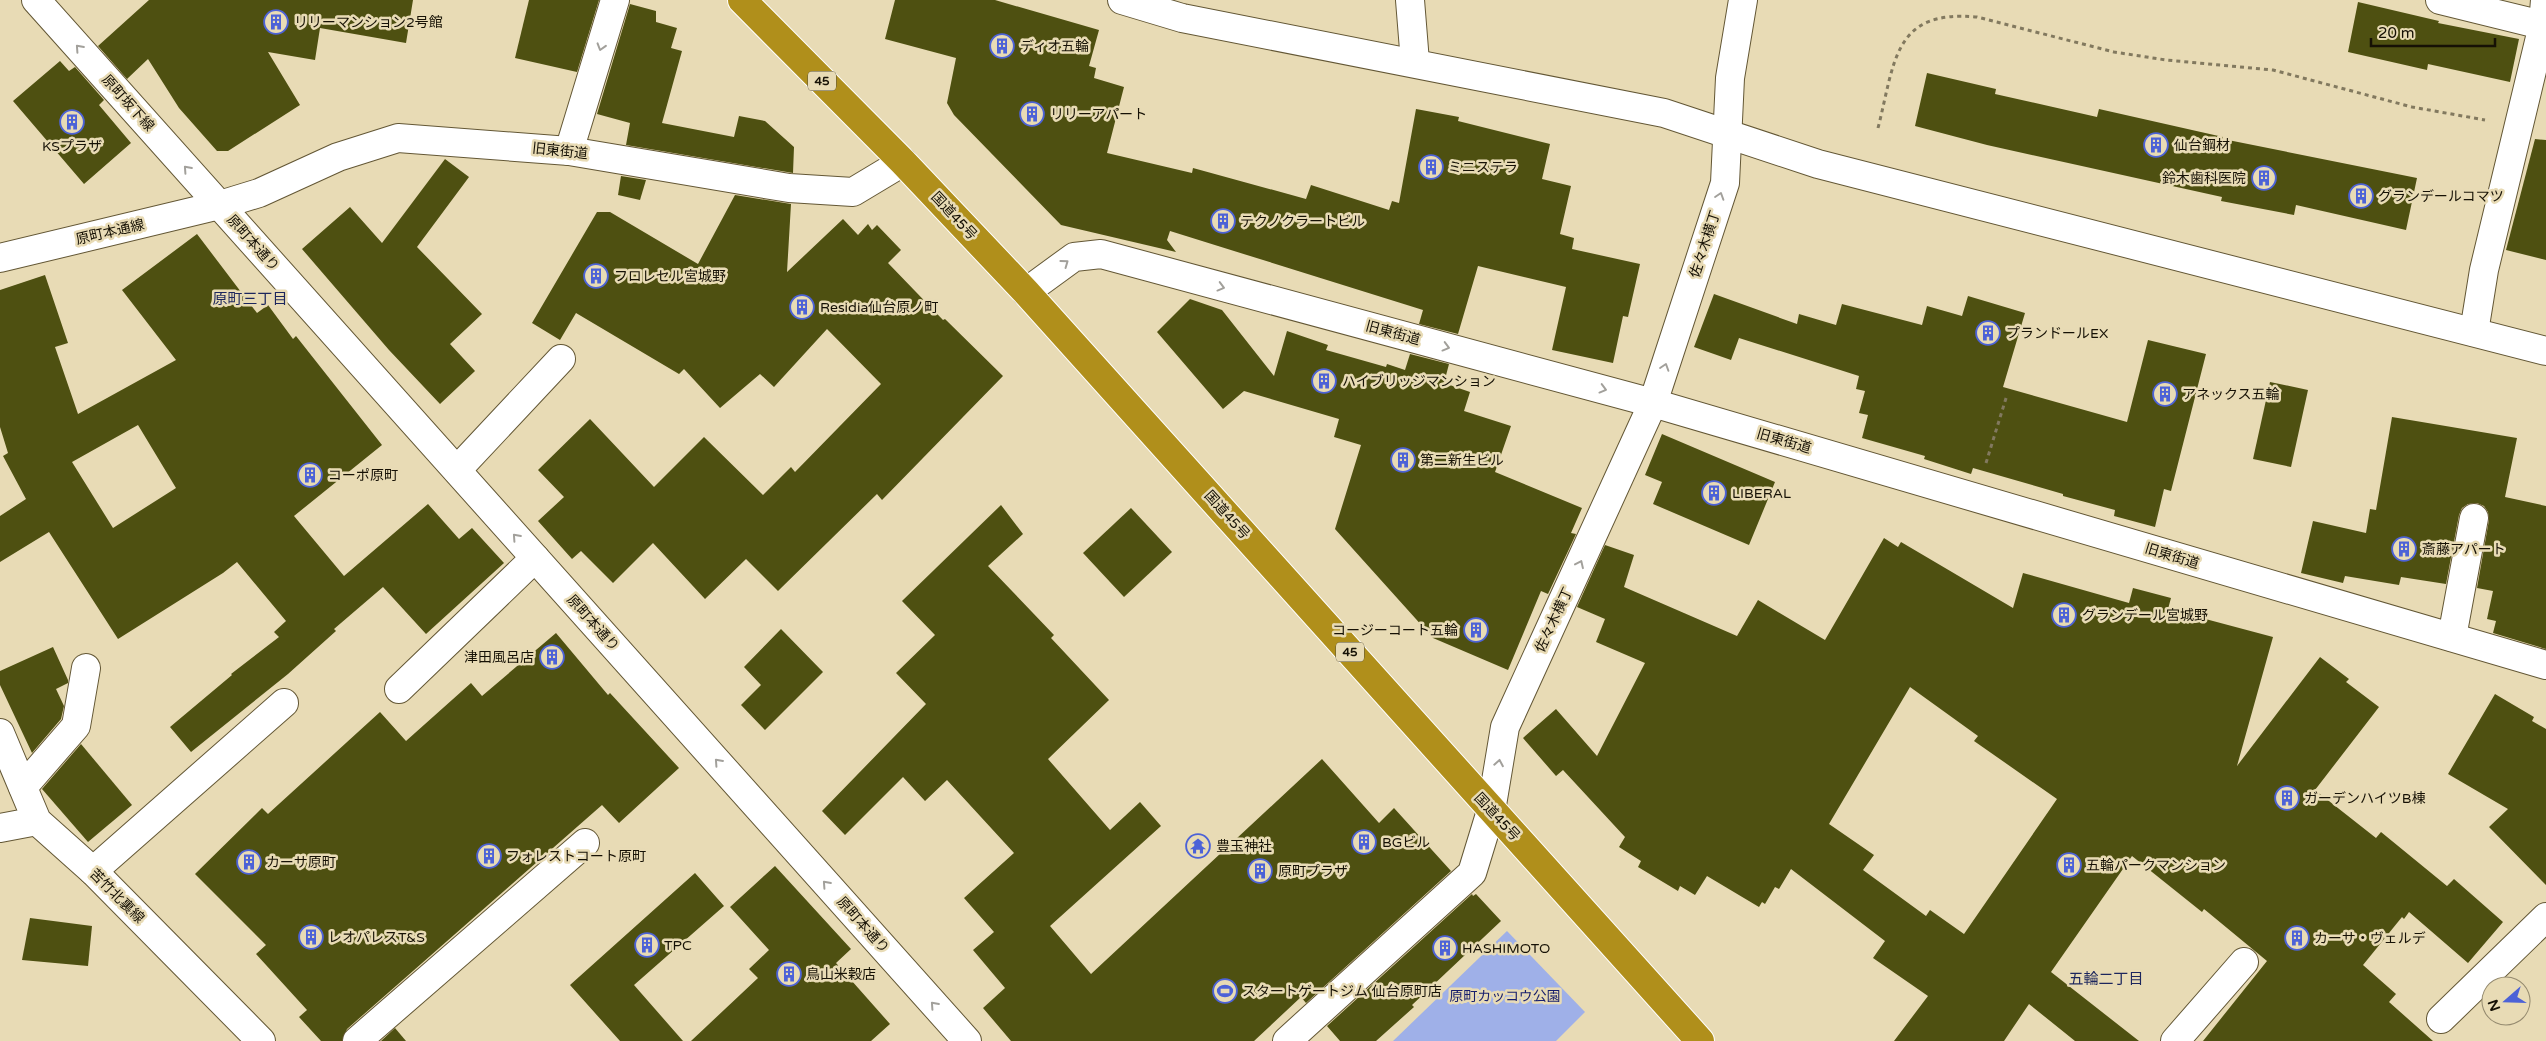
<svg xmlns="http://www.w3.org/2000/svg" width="2546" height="1041" font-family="'Varela Round','Noto Sans JP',sans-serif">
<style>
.green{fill:#9fb0e8}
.building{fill:#4e5011;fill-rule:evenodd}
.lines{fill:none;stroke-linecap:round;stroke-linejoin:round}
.minor-casing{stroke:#635735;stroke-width:30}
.highway-casing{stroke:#fff;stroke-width:30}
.path{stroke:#82795f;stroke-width:3;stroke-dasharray:4 4;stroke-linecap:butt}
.minor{stroke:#fff;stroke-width:28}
.highway{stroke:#b08f1b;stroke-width:28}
.oneway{stroke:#a2a09b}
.labels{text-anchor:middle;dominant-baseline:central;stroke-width:5;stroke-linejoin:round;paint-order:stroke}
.shield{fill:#e8dbb5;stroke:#554e3a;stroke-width:1}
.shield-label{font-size:12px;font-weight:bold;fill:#161105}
.poi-label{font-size:14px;fill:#161105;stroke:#e8dbb5;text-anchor:start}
.street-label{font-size:14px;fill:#161105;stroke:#e8dbb5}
.park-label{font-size:14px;fill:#171e6c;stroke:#e8dbb5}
.neighbourhood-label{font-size:15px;fill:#1c265d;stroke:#e8dbb5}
</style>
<rect width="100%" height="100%" fill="#e8dbb5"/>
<path class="green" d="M1507,931L1585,1012L1556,1041H1393Z"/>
<g class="building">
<path d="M149,0H413L406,43L320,28L315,60L268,52L300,105L228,151H217L179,108L148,59L127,79L98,46Z"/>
<path d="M529,0H599L577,72L515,58Z"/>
<path d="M895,0H995L1099,30L1089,66L1096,68L1094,78L1124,87L1107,153L1192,173L1193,168L1306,199L1311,185L1389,210L1392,201L1399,203L1416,109L1459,117L1458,121L1550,144L1542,179L1571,186L1560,234L1574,238L1572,249L1640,264L1628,317L1623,316L1613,363L1552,350L1566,287L1478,266L1458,334L1419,324L1423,310L1170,231L1167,240L1176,252L1061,225L954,115L947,103L956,58L885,39Z"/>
<path d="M2358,2L2439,21L2438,23L2519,39L2510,82L2428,64L2427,70L2348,52Z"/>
<path d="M630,4L656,11V22L677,28L671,48L682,51L662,123L734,137L739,116L765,121L794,147L793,173L626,145L630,123L597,114Z"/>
<path d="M60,61L69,71L75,67L104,100L99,105L131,143L84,184L13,101Z"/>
<path d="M1927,73L1996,89L1995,94L2097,117L2099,109L2223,137V139L2417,178L2406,230L2296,205L2294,215L2221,201L2222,197L1987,145L1915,126Z"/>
<path d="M2535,139L2546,140V260L2506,250Z"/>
<path d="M445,159L469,177L417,247L482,314L450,344L475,371L440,404L389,350L302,249L350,207L382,243Z"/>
<path d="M621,176L646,180L640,200L618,195Z"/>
<path d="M735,195L791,204L787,272L843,219L858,235L868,224L872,230L877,225L901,250L888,263L943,320L945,319L1003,376L882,500L877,494L778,591L746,559L705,599L653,543L613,583L581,551L572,559L538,521L564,497L538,470L590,419L654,487L704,437L763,495L791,467L795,472L881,384L827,329L774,387L760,374L720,408L684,369L679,374L576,313L560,340L532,323L597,212H610L698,264Z"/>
<path d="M197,234L257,313L268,305L293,339L296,336L382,445L294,516L344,576L428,504L459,539L472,528L504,563L426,634L383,587L334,629L336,631L288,674L191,752L170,727L232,675L231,674L279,637L274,632L286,621L237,562L223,573L118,639L49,532L0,562V516L26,499L3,456L8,453L0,427V290L45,275L68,343L55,347L78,414L176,360L122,290ZM138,425L176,488L113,528L72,462Z"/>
<path d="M1714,294L1797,324L1799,314L1836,325L1842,304L1922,325L1927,306L1962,316L1968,296L2025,313L2003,387L2127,422L2148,340L2206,354L2171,491L2164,489L2155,527L2114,516L2115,510L2063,496V494L1973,468L1971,474L1924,459L1925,456L1862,438L1868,415L1859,413L1865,391L1856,389L1859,376L1739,338L1731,360L1694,347Z"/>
<path d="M1190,299L1222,310L1274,376L1287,331L1328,345L1326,350L1386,367L1387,364L1405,370L1410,354L1449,364L1444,383L1470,392L1464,411L1511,426L1495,472L1582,508L1571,533L1576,534L1548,594L1541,591L1508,670L1433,638L1335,529L1361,445L1334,437L1339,419L1244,391L1223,409L1157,332Z"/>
<path d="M2270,382L2308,390L2291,467L2253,459Z"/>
<path d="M2392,417L2517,438L2505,497L2546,506V649L2493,633L2496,621L2487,619L2493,591L2477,588L2489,520L2488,512L2484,506L2477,503L2468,504L2462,508L2459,515L2446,584L2401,577L2399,585L2345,576L2343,583L2301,573L2313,521L2366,533L2370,509L2376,510Z"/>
<path d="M1662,434L1775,482L1749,545L1653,504L1662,482L1645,475Z"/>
<path d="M1001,505L1023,534L988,566L1054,635L1051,638L1109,700L1048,759L1110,830L1140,802L1161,826L1050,926L1091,974L1322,759L1379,823L1394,808L1451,871L1306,1003L1301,997L1254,1041H1011L983,1008L1005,988L973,950L994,932L964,898L1014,853L947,780L925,801L903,777L845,835L822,811L926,704L896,673L935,635L902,601Z"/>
<path d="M1131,508L1172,552L1124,597L1083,553Z"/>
<path d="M1884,538L1898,547L1901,542L2013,608L2023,573L2129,603L2133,588L2171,598L2168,609L2273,637L2237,766L2320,657L2349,679L2346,682L2379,707L2315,790L2376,838L2381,832L2447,886L2454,879L2503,922L2468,963L2409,912L2404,919L2402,917L2363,965L2396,994L2389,1002L2433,1041H2203L2267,961L2204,909L2202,912L2132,856L2051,972L2139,1041H2075L2029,1004L2004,1041H1894L1928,996L1873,958L1885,941L1791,869L1779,889L1775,887L1765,904L1762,902L1759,907L1707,876L1695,895L1680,886L1678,891L1638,867L1641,861L1619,847L1625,837L1563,770L1556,776L1523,738L1556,709L1597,756L1645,663L1596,642L1605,619L1577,607L1605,545L1634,555L1624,587L1737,636L1758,600L1825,640ZM1910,687L1978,736L1974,741L2057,799L1964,934L1930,910L1926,916L1863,870L1874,855L1829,824Z"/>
<path d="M781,629L823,672L765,730L741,705L761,685L744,667Z"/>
<path d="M556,633L608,695L610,693L679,768L619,823L602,805L347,1029L342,1041H321L299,1017L307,1010L256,954L266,945L195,874L262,808L268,814L380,712L406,741L471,683L482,696Z"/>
<path d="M53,647L68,680V683L56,689L64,706L61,719L32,753L0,685V671Z"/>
<path d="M2495,694L2534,717L2532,721L2546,729V885L2489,827L2508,809L2448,774Z"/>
<path d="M81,744L132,805L88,842L42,789Z"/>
<path d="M775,866L851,949L836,963L890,1024L871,1041H691L758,978L749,969L769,950L730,907Z"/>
<path d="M695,873L724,906L634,985L683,1041H620L570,985Z"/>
<path d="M1472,894L1473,896L1476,894L1501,921L1412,1005L1414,1007L1376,1041H1340L1327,1026Z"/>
<path d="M30,918L92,926L88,966L22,960Z"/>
<path d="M395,1028L406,1041H381Z"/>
</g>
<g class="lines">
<g class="minor-casing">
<g id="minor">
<path d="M36,0L967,1041"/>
<path d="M1122,0L1182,18L1664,113L1818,164L2546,351"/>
<path d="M1410,0L1415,62"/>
<path d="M2440,0L2546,26"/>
<path d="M569,151L615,0"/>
<path d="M0,258L220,205L259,193L338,157L398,138L569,151L789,188L853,192L903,162"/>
<path d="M1026,292L1074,257L1101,254L1653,403L2546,665"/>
<path d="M2474,332L2484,270L2543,25L2545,0"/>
<path d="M457,470L561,359"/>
<path d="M2452,637L2474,518"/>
<path d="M399,689L535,558"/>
<path d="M0,733L37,821L93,871L261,1041"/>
<path d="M23,787L76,726L86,668"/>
<path d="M0,828L37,821"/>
<path d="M93,871L284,703"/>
<path d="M2441,1019L2546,917"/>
<path d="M357,1041L585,843"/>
<path d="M1287,1041L1472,873L1491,811L1505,727L1653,403L1725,183L1730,78L1743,0"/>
<path d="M2175,1041L2244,962"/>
</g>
</g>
<g class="highway-casing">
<path id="highway" d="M742,0L903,162L1026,292L1700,1041"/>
</g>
<g class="path">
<path d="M1878,128C1895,62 1893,9 1977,17L2114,52L2166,60L2273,70L2412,107L2485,120"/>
<path d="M1986,463L2007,395"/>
</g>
<use href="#minor" class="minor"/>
<use href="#highway" class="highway"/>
</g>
<defs><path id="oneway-chevron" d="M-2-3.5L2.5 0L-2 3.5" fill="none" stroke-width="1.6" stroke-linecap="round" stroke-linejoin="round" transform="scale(1.25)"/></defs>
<g class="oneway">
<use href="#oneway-chevron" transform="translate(601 47) rotate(107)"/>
<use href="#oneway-chevron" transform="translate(79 48) rotate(-132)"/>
<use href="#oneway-chevron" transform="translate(187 169) rotate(-132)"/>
<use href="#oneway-chevron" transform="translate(1720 196) rotate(-72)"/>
<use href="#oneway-chevron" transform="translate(1065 263) rotate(-36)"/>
<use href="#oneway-chevron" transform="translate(1221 287) rotate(15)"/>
<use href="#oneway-chevron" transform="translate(1446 347) rotate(15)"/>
<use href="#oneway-chevron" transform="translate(1665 367) rotate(-72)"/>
<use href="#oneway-chevron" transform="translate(1603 389) rotate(15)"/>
<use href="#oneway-chevron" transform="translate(516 537) rotate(-132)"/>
<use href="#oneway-chevron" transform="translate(1580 564) rotate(-65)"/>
<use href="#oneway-chevron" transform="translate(718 762) rotate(-132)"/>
<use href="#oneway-chevron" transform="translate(1499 763) rotate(-80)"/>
<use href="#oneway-chevron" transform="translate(826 884) rotate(-132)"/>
<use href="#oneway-chevron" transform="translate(934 1005) rotate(-132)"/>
</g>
<defs>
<g id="building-ring" transform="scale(1.25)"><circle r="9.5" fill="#e8dbb5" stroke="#4c62d7" stroke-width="1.5"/><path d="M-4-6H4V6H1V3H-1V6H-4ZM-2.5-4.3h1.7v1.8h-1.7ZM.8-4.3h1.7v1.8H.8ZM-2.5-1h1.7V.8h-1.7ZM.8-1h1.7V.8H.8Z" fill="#4c62d7"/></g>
<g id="temple-ring" transform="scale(1.25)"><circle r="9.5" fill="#e8dbb5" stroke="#4c62d7" stroke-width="1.5"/><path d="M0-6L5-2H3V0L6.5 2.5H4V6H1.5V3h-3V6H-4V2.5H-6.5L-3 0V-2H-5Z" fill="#4c62d7"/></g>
<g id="stadium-ring" transform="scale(1.25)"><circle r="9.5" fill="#e8dbb5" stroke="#4c62d7" stroke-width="1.5"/><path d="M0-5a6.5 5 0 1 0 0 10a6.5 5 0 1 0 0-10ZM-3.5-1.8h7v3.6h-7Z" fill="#4c62d7"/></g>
</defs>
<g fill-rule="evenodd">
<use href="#building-ring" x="276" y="22"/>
<use href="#building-ring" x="1002" y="46"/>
<use href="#building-ring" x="1032" y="114"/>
<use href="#building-ring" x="72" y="122"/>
<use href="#building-ring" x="2156" y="145"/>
<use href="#building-ring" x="1431" y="167"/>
<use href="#building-ring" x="2264" y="178"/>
<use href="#building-ring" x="2361" y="196"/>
<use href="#building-ring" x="1223" y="221"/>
<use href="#building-ring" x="596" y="276"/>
<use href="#building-ring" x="802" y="307"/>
<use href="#building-ring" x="1988" y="333"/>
<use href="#building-ring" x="1324" y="381"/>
<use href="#building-ring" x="2165" y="394"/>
<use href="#building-ring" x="1403" y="460"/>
<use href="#building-ring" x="310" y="475"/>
<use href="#building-ring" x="1714" y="493"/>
<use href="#building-ring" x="2404" y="549"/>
<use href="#building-ring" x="2064" y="615"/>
<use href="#building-ring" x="1476" y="630"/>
<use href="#building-ring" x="552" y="657"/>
<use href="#building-ring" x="2287" y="798"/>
<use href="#building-ring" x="1364" y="842"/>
<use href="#temple-ring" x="1198" y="846"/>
<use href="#building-ring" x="489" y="856"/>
<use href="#building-ring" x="249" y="862"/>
<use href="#building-ring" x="2069" y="865"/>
<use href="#building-ring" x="1260" y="871"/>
<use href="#building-ring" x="311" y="937"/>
<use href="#building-ring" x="2297" y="938"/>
<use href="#building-ring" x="647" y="945"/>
<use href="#building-ring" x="1445" y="948"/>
<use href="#building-ring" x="789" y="974"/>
<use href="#stadium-ring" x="1225" y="991"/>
</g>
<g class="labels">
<g class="shield">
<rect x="808" y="71.5" width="28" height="19" rx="4"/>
<rect x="1336" y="642.5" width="28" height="19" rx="4"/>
</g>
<g class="shield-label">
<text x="822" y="81">45</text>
<text x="1350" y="652">45</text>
</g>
<g class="poi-label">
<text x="294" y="22">リリーマンション2号館</text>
<text x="1020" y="46">ディオ五輪</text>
<text x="1050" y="114">リリーアパート</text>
<text x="2174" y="145">仙台鋼材</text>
<text x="72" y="146" text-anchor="middle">KSプラザ</text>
<text x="1448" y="167">ミニステラ</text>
<text x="2246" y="178" text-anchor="end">鈴木歯科医院</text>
<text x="2378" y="196">グランデールコマツ</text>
<text x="1240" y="221">テクノクラートビル</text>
<text x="614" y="276">フロレセル宮城野</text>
<text x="820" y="307">Residia仙台原ノ町</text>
<text x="2006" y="333">プランドールEX</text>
<text x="1342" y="381">ハイブリッジマンション</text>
<text x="2182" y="394">アネックス五輪</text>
<text x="1420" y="460">第二新生ビル</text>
<text x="328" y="475">コーポ原町</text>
<text x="1732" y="493">LIBERAL</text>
<text x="2422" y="549">斎藤アパート</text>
<text x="2082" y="615">グランデール宮城野</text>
<text x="1458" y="630" text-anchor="end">コージーコート五輪</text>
<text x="534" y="657" text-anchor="end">津田風呂店</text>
<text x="2304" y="798">ガーデンハイツB棟</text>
<text x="1382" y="842">BGビル</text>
<text x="1216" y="846">豊玉神社</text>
<text x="506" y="856">フォレストコート原町</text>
<text x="266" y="862">カーサ原町</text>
<text x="2086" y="865">五輪パークマンション</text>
<text x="1278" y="871">原町プラザ</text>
<text x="328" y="937">レオパレスT&amp;S</text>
<text x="2314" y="938">カーサ・ヴェルデ</text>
<text x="664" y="945">TPC</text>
<text x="1462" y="948">HASHIMOTO</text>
<text x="806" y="974">鳥山米穀店</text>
<text x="1242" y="991">スタートゲートジム 仙台原町店</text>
</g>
<g class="street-label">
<text transform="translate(128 103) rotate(48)">原町坂下線</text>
<text transform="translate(560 151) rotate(6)">旧東街道</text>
<text transform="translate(954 216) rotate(47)">国道45号</text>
<text transform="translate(110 232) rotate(-13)">原町本通線</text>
<text transform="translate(253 243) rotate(48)">原町本通り</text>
<text transform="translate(1705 244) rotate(-72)">佐々木横丁</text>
<text transform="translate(1393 333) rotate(15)">旧東街道</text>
<text transform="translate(1784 441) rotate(16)">旧東街道</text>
<text transform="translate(1227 515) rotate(48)">国道45号</text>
<text transform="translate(2172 556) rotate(17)">旧東街道</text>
<text transform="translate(1554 620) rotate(-65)">佐々木横丁</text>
<text transform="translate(593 623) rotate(48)">原町本通り</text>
<text transform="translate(1497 817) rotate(47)">国道45号</text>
<text transform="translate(117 896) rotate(45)">苦竹北裏線</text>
<text transform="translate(863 925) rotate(48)">原町本通り</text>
</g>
<g class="park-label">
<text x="1505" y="996">原町カッコウ公園</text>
</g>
<g class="neighbourhood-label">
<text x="250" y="299">原町三丁目</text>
<text x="2106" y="979">五輪二丁目</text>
</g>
</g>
<g transform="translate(2506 1001) rotate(250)"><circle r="24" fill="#e8dbb5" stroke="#948a6f"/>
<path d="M0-4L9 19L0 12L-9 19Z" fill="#4c62d7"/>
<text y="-8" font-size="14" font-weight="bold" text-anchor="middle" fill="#161105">N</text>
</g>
<path d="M2371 38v8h124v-8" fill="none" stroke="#161105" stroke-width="2.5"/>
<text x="2378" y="38" font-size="15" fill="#161105" stroke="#e8dbb5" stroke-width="4" paint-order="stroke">20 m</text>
</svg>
